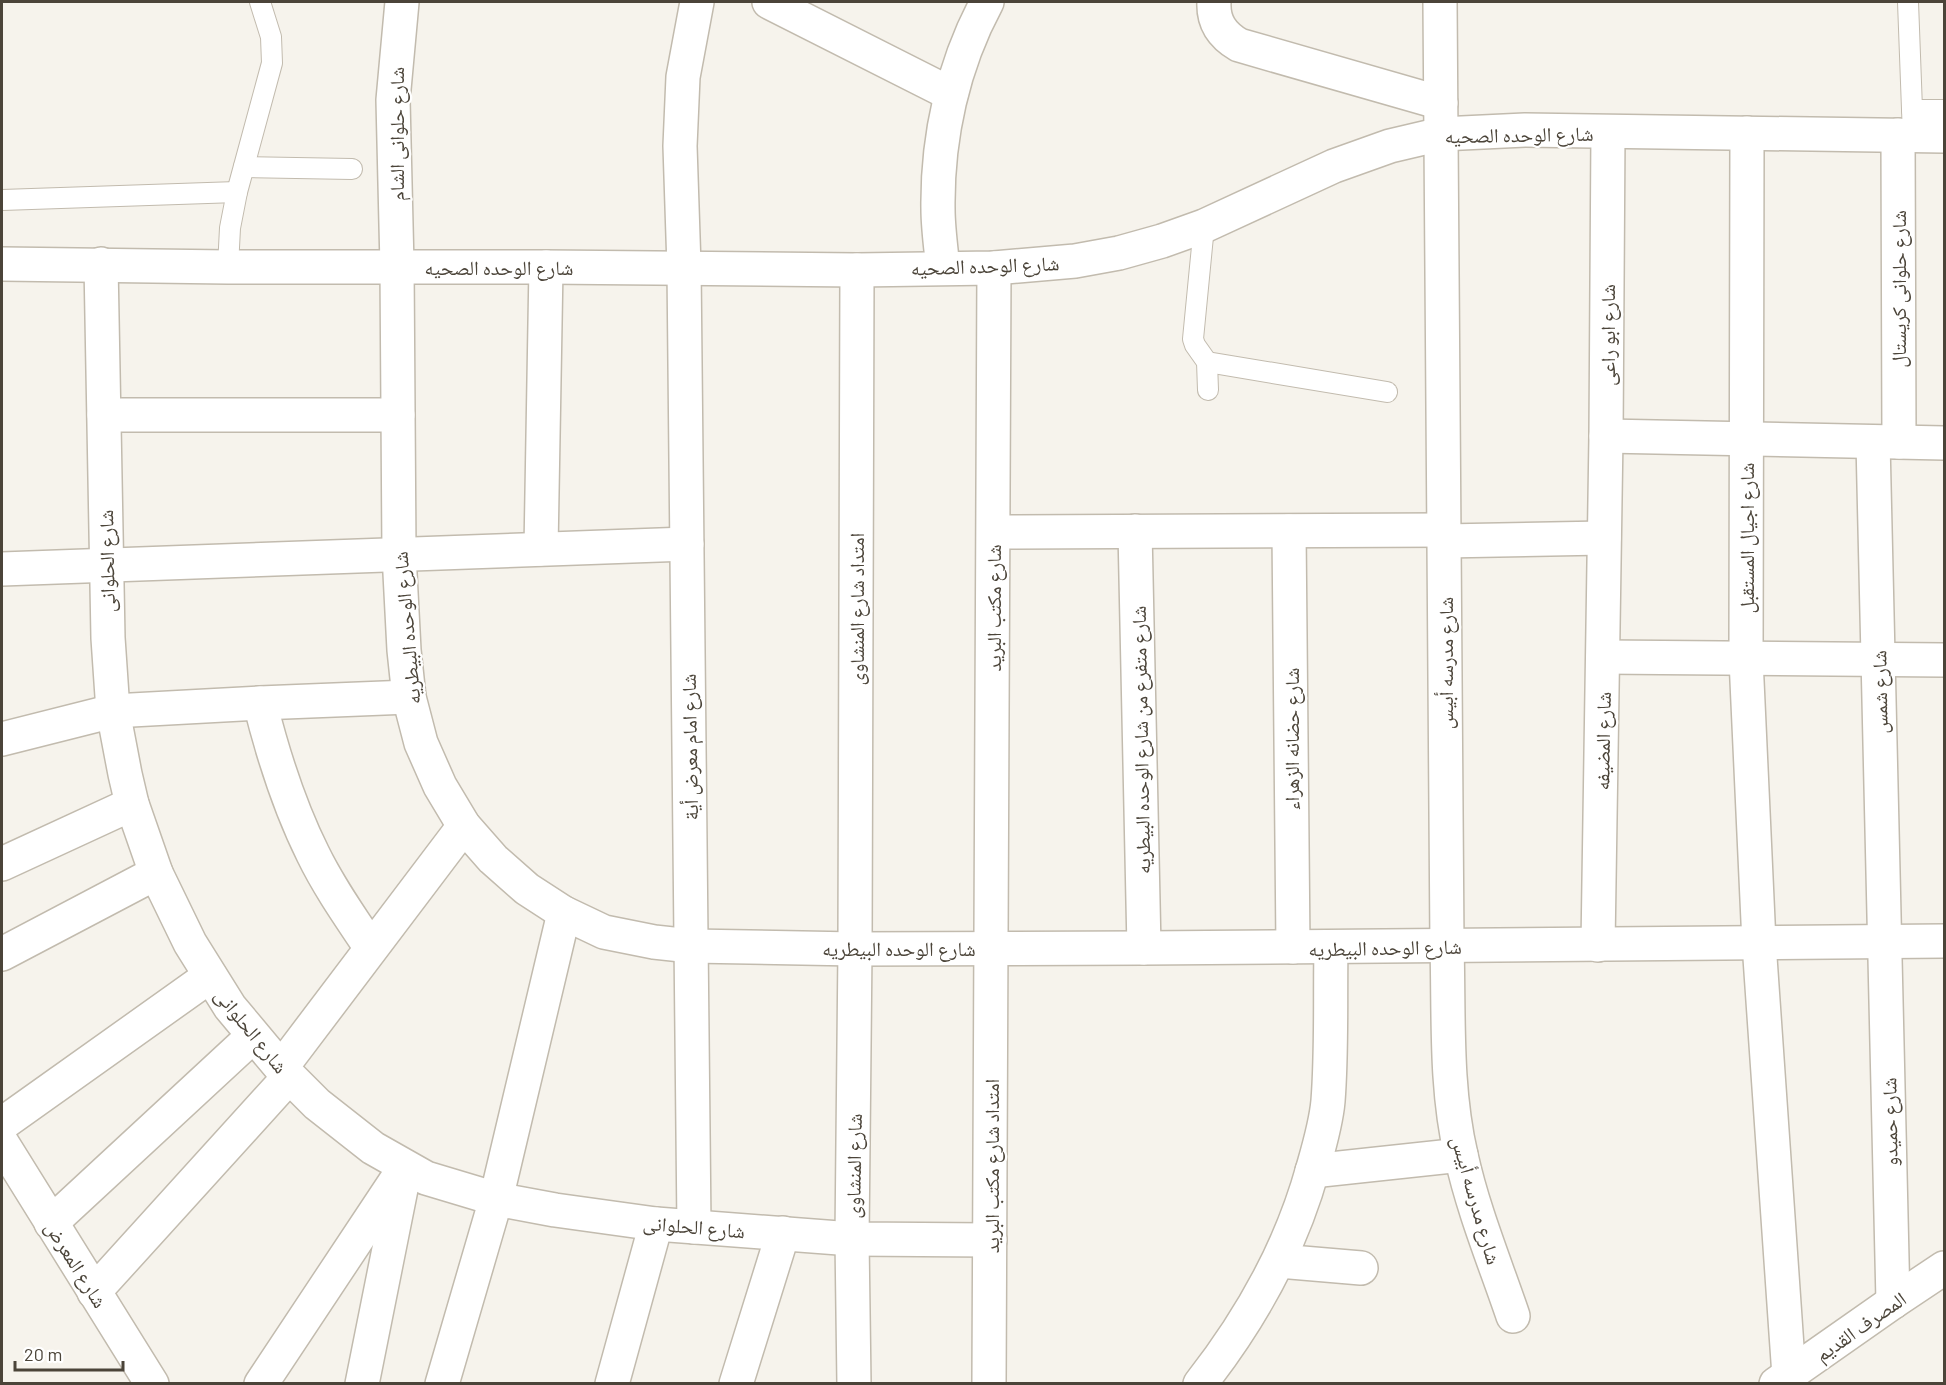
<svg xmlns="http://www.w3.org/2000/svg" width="1946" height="1385" font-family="Barlow,'Noto Naskh Arabic',sans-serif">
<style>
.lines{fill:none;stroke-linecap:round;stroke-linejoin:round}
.lane-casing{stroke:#c2bbae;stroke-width:22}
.street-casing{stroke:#c2bbae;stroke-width:36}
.lane{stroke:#fff;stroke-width:20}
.street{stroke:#fff;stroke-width:33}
.labels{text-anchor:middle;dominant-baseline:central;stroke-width:4.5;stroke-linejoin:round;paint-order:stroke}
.street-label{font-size:20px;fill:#4b4439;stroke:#fff}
</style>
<rect width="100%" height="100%" fill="#f6f3ec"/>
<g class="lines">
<g class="lane-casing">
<g id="lane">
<path d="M1908,2L1913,136"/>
<path d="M1912,110H1944"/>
<path d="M244,167L352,169"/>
<path d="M2,200L237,192"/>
<path d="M1204,226L1193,339L1195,345L1207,362L1208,390"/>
<path d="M228,267L230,228L237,192L272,63L271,37L260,2"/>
<path d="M1207,362L1387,392"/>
</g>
</g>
<g class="street-casing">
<g id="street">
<path d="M402,2L393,100L397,266L399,554L404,650L409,697L421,743L440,786L464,826L493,859L527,889L564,913L604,932L654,942L691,946L855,949L1144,948L1944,941"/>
<path d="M769,2L951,94"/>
<path d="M1214,2C1213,22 1222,35 1239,45L1441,103"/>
<path d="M1440,2L1447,946C1449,1015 1445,1087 1461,1155C1473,1210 1495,1263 1513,1316"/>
<path d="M1747,133L1746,659L1759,943L1789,1376"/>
<path d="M1898,135L1899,442"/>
<path d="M2,264L228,267H546L857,270L994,268L1075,261L1119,253L1162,241L1204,226L1334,166L1390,146L1441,134L1525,130L1944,136"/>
<path d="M101,264L108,638L113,711L125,774L132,804L156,873L190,943L230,1007L281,1068L317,1104L373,1148L426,1178L496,1199L555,1210L656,1224L852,1239L990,1240"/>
<path d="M943,268C941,249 938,228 938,209C937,137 953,65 987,2"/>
<path d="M104,415H398"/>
<path d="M1606,436L1944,443"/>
<path d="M1873,442L1893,1302"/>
<path d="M1135,531L1144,948"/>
<path d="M1289,531L1293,947"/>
<path d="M994,532L1444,530"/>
<path d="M1444,541L1604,538"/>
<path d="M541,549L546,267"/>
<path d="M2,569L687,544"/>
<path d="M1603,657L1944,660"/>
<path d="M260,703C273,755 289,806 313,854C329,887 351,918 371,948"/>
<path d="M2,739L113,711L260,703L409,697"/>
<path d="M2,864L132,804"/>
<path d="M1598,945L1606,436L1608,132"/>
<path d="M2,954L156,873"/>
<path d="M281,1068L464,826"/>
<path d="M2,1124L210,976"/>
<path d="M2,1143L152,1384"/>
<path d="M1312,1171L1461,1155"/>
<path d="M51,1223L253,1036"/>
<path d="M694,1227L684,267L680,146L683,77L697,2"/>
<path d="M1279,1261L1361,1268"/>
<path d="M94,1292L289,1077"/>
<path d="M261,1384L405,1167"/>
<path d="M362,1384L402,1184"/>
<path d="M442,1384L496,1199L564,913"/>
<path d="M612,1384L656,1224"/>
<path d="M736,1384L783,1233"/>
<path d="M854,1384L852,1239L855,949L857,270"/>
<path d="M989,1384L994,268"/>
<path d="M1200,1384C1251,1319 1291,1248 1313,1168C1319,1147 1326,1124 1328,1101C1332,1050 1330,998 1331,947"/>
<path d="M1776,1384L1893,1302L1944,1268"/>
</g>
</g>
<use href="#lane" class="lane"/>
<use href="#street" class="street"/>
</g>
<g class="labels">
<g class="street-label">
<text transform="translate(396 134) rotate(-90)">شارع حلوانى الشام</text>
<text transform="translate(1519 134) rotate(-1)">شارع الوحده الصحيه</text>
<text transform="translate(985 265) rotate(-2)">شارع الوحده الصحيه</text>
<text x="499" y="267">شارع الوحده الصحيه</text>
<text transform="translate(1898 289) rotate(-90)">شارع حلوانى كريستال</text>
<text transform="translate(1607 335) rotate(-90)">شارع ابو راعى</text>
<text transform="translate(1746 538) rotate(-90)">شارع اجيال المستقبل</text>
<text transform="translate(106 561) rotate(-91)">شارع الحلوانى</text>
<text transform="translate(993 608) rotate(-90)">شارع مكتب البريد</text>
<text transform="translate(856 609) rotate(-90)">امتداد شارع المنشاوى</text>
<text transform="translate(406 628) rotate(-95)">شارع الوحده البيطريه</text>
<text transform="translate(1445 663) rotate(-90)">شارع مدرسه أبيس</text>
<text transform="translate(1879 692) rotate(-91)">شارع شمس</text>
<text transform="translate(1291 739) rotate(-90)">شارع حضانه الزهراء</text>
<text transform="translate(1140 740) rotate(-91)">شارع متفرع من شارع الوحده البيطريه</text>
<text transform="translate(1602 741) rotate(-89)">شارع المضيفه</text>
<text transform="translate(689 747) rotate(-91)">شارع امام معرض أية</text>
<text transform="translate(1385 947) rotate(-1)">شارع الوحده البيطريه</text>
<text x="899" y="948">شارع الوحده البيطريه</text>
<text transform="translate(252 1030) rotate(51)">شارع الحلوانى</text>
<text transform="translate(1889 1122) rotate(-91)">شارع حميدو</text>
<text transform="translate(853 1166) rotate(-89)">شارع المنشاوى</text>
<text transform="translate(991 1166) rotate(-90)">امتداد شارع مكتب البريد</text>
<text transform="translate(1477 1200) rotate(74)">شارع مدرسه أبيس</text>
<text transform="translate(694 1226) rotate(5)">شارع الحلوانى</text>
<text transform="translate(77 1264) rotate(58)">شارع المعرض</text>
<text transform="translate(1860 1326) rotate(-35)">المصرف القديم</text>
</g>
</g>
<rect width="1946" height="1385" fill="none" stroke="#4b4439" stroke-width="6"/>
<path d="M15 1361v9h108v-9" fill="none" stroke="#4b4439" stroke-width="3"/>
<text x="24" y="1361" font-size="18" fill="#4b4439" stroke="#ffffff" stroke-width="4.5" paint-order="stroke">20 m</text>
</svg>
